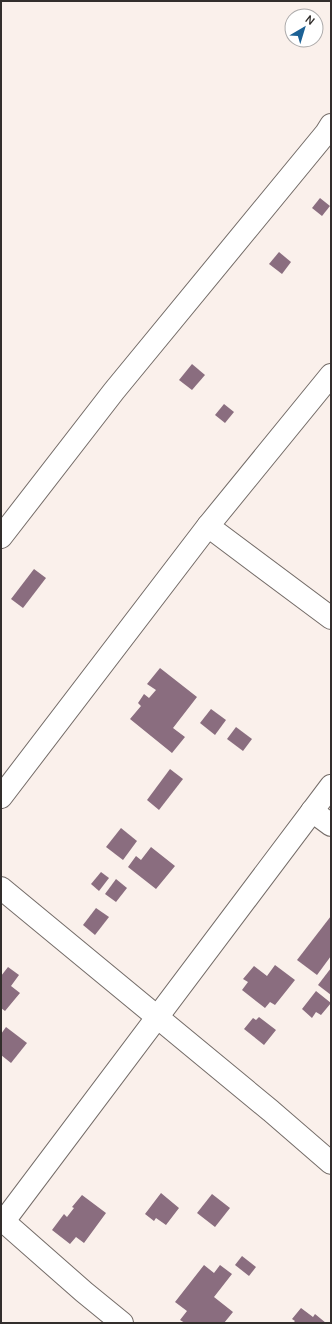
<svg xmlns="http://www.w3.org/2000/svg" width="332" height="1324" font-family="Manrope,sans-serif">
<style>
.building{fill:#8a6d7f}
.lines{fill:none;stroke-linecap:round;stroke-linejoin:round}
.minor-casing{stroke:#746c68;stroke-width:24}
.minor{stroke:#fff;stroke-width:22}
</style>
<rect width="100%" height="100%" fill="#faf0eb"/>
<g class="building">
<path d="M320,198L330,206L322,216L312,208Z"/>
<path d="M279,252L291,262L282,274L269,264Z"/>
<path d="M192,364L205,375L192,390L179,380Z"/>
<path d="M224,404L234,412L225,423L215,415Z"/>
<path d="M34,569L46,578L23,608L11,599Z"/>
<path d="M160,668L197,697L173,728L185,737L172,753L130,719L141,706L138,703L144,694L149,698L156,690L147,684Z"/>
<path d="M211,709L226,720L215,735L200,723Z"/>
<path d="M236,727L252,739L243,751L227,739Z"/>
<path d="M170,769L183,779L159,810L147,800Z"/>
<path d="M121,828L137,841L123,860L106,847Z"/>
<path d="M151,847L175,866L156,889L128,867L136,856L141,860Z"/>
<path d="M101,872L109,878L99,891L91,884Z"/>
<path d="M116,879L127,888L116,902L105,894Z"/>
<path d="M96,908L109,917L95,935L83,925Z"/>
<path d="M331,916V956L317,975L297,960Z"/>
<path d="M275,965L295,980L275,1005L270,1002L265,1008L242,990L248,982L243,979L254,966L267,976Z"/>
<path d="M8,967L19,975L11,986L20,993L5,1011L1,1008V976Z"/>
<path d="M331,968V995L318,985Z"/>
<path d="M316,991L331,1003L321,1015L316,1012L312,1018L302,1009Z"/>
<path d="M259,1017L276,1030L264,1045L244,1029L253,1018L256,1020Z"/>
<path d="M6,1027L27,1043L11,1063L1,1055V1034Z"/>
<path d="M161,1193L179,1208L166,1225L156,1218L154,1221L145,1214Z"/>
<path d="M212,1194L230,1208L215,1227L197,1213Z"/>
<path d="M82,1195L106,1213L84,1243L76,1237L70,1244L52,1230L64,1214L67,1217L74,1208L72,1207Z"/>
<path d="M242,1256L256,1267L249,1276L235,1265Z"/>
<path d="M204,1265L214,1273L220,1265L232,1274L214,1297L233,1312L224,1323H185L180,1320L187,1311L175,1302Z"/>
<path d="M301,1308L313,1317L315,1314L326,1323H293L295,1321L292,1319Z"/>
</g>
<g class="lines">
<g class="minor-casing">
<g id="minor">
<path d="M331,375L208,526L331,618"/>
<path d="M1,537L114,391L326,133L331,125"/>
<path d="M1,797L208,526"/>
<path d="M312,811L331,825"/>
<path d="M1,888L271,1111L331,1163"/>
<path d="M1,1219L84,1292L122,1323"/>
<path d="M4,1221L331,786"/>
</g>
</g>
<use href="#minor" class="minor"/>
</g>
<rect width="332" height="1324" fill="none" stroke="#322e2c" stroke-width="4"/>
<g transform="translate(304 28) rotate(38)"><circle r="19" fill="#ffffff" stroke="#adabab"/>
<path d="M0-3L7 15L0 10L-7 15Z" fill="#1c6195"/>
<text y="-6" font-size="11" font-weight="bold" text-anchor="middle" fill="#322e2c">N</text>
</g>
</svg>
